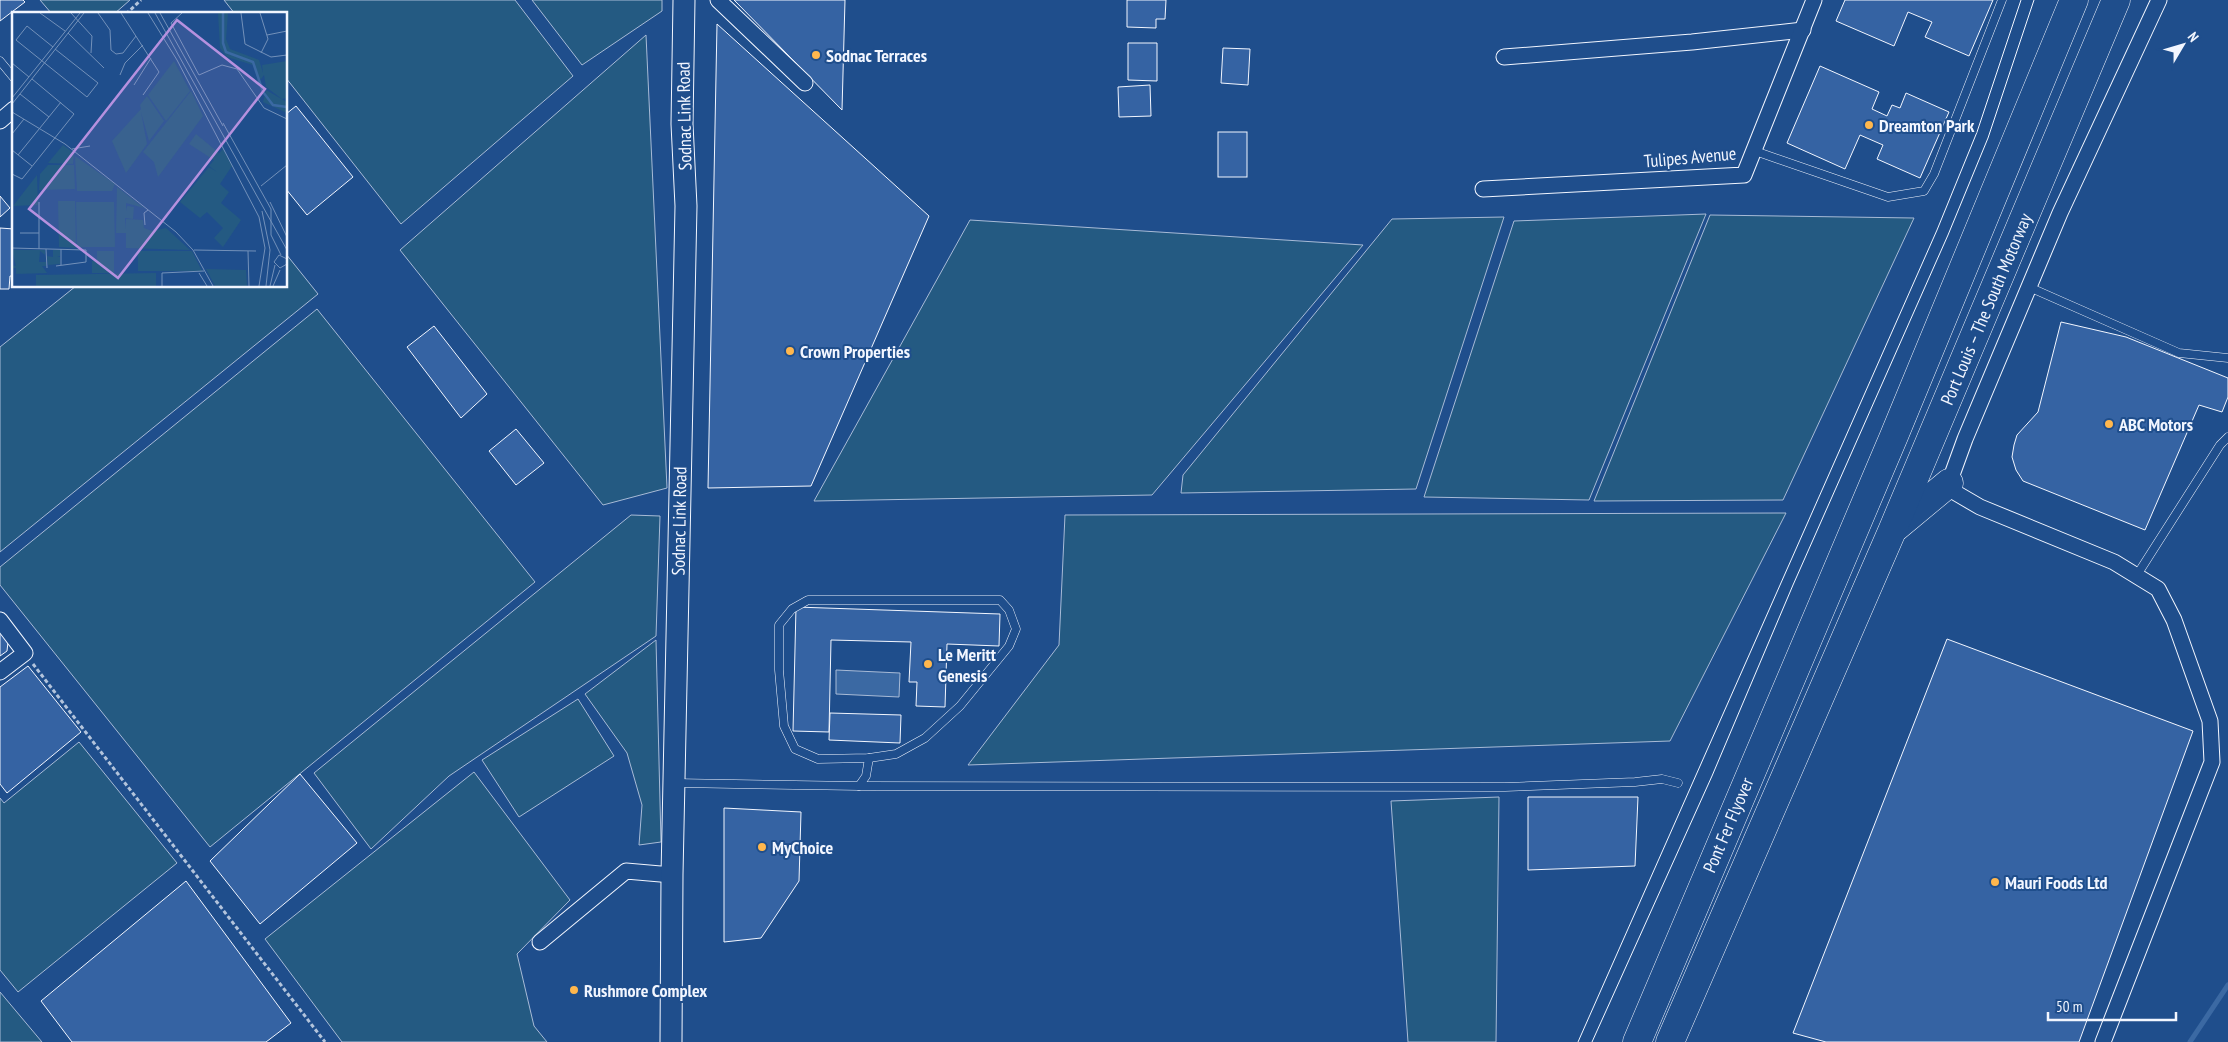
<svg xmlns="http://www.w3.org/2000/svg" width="2228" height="1042" font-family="'PT Sans Narrow',sans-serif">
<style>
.green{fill:#245a82;stroke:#a8bbd7}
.water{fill:#3b69a3;stroke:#a8bbd7}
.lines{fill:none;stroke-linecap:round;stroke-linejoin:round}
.stream{stroke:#3b69a3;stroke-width:5}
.building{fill:#3563a3;stroke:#f2f6ff}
.lane-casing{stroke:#f2f6ff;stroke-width:9}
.street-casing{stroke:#f2f6ff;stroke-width:17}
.secondary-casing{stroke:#f2f6ff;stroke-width:23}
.highway-casing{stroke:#f2f6ff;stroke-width:29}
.path{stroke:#b3c4dc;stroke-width:3;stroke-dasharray:4 2.5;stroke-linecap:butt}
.lane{stroke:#1f4e8c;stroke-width:8}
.street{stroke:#1f4e8c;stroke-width:15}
.secondary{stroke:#1f4e8c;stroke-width:21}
.highway{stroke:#1f4e8c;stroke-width:28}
.tram{stroke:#f2f6ff;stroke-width:1}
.poi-dot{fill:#ffb74d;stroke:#1f4e8c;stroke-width:2}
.labels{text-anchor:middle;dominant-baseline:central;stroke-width:4;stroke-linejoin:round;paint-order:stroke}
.poi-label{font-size:18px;font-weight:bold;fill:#f2f6ff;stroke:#1f4e8c;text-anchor:start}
.street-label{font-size:18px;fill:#f2f6ff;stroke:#1f4e8c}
.inset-river{fill:none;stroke:#3b69a3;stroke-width:2.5}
.inset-road{fill:none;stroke:#7391ba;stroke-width:1}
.view{fill:#b691df;fill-opacity:0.15;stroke:#b691df;stroke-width:2.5}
.inset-edge{fill:none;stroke:#f2f6ff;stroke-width:2.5}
</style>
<rect width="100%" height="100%" fill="#1f4e8c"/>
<g class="green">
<path d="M40,0H130L114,14H52Z"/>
<path d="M224,0H515L573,76L401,224L286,78V14H235Z"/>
<path d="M532,0H662V11L582,65Z"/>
<path d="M646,35L667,488L603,505L400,250Z"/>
<path d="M1706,214L1589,500L1424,497L1514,221Z"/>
<path d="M1710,215L1914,218L1783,500L1594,501Z"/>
<path d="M1504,217L1416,489L1181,493L1183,475L1392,219Z"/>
<path d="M970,220L1363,245L1152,495L814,501Z"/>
<path d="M286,254L318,294L0,552V347L76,286H286Z"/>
<path d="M317,309L535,582L210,847L0,585V567Z"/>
<path d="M1786,513L1670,741L968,765L1059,645L1065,515Z"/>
<path d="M631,515L660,516L656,636L449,776L371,849L314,773Z"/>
<path d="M656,640L661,842L639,845L642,805L627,753L585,694Z"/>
<path d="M578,699L614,756L519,817L482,760Z"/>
<path d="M79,742L177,863L18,992L0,970V798L4,803Z"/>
<path d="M474,772L570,900L517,954L534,1026L547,1042H342L265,939Z"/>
<path d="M1499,797L1496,1042H1408L1391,801Z"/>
<path d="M0,992L42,1042H0Z"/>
</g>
<path class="water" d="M836,670L900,673L899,697L836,694Z"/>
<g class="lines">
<path class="stream" d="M2190,1042L2228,985"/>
</g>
<g class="building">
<path d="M0,0H23L25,2L0,21Z"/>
<path d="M734,0H845L842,110Z"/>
<path d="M1127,0H1166L1165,19H1156V28L1127,27Z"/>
<path d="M1845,0H1993L1969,56L1925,37L1932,22L1908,12L1894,46L1836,21Z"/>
<path d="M717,24L929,216L811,486L708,488Z"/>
<path d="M1128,43H1157V81L1128,80Z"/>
<path d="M1223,48L1250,49L1248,85L1221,83Z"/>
<path d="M1820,66L1879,92L1872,109L1887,116L1892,105L1900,108L1906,93L1949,112L1920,178L1877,159L1883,145L1860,135L1845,169L1787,143Z"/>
<path d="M1150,85L1151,116L1119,117L1118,87Z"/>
<path d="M296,106L353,177L307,215L286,189V114Z"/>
<rect x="1218" y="132" width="29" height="45"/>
<path d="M0,196L10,208L0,217Z"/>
<path d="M0,228L14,229V276H10L9,289H0Z"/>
<path d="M2061,322L2126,337L2228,378V397L2222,412L2199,405L2145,530L2023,481L2016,470L2012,457L2014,445L2017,435L2038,412Z"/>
<path d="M434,326L487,394L461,418L407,347Z"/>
<path d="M516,429L544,463L516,485L489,451Z"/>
<path d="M796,607L1000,614L999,646L947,644L945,707L916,706L917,682H909L911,642L831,640L829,732L793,731Z"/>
<path d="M0,630L8,642L7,651L0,656Z"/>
<path d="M1947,639L2193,731L2079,1042H1826L1793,1033Z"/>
<path d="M28,666L81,732L7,793L0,784V687Z"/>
<path d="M830,713L901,715L900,743L829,740Z"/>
<path d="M300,774L357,843L260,924L210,861Z"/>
<path d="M1528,797H1638L1635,866L1528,870Z"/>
<path d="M724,808L801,812L799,881L761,938L724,942Z"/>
<path d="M186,881L291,1023L266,1042H72L41,1001Z"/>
</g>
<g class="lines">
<g class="lane-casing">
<g id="lane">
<path d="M0,61L14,78"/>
<path d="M1755,151L1888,197L1924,191L1934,174L2002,0"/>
<path d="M2029,287L2179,353L2228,358"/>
<path d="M2137,575L2220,445L2228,437"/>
<path d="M808,600H1000L1009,610L1016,629L1009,646L960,706L925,738L896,754L869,758L818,759L795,749L784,726L779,670V625L792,609Z"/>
<path d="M676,783L859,786L866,776L869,758"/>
<path d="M859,786L1505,787L1635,782L1662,779L1678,783"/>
</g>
</g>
<g class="street-casing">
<g id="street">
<path d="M718,0L805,83"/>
<path d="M1504,57L1692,42L1803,30"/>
<path d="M0,121L14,109"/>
<path d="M1483,189L1744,175L1814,0"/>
<path d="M0,620L25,653L0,672"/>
<path d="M540,942L626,871L672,875"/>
<path d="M2103,1042L2212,762L2210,721L2174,620L2158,589L2114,562L1980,507L1956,493L1949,483L1965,439L2060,213L2159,0"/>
</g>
</g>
<g class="secondary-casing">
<path id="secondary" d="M671,1042L672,875L686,206L682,124L684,0"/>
</g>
<g class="highway-casing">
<g id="highway">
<path d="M1896,527L1949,483"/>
<path d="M1637,1042L1894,436L2074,0"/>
<path d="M1670,1042L1892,531L2116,0"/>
</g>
</g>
<g class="path">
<path d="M126,14L141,0"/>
<path d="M33,664L325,1042"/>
</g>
<use href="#lane" class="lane"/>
<use href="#street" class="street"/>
<use href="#secondary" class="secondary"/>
<use href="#highway" class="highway"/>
<g class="tram">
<path d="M1578,1042L1937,230L1977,132L2021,0"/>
<path d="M1592,1042L1712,776L1793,585L1948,235L1988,138L2034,0"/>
</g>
</g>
<g class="poi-dot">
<circle cx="816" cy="55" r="5"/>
<circle cx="1869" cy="125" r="5"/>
<circle cx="790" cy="351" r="5"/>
<circle cx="2109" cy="424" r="5"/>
<circle cx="928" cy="664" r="5"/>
<circle cx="762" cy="847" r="5"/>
<circle cx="1995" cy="882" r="5"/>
<circle cx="574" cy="990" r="5"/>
</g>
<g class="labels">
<g class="poi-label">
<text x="826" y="55">Sodnac Terraces</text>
<text x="1879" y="125">Dreamton Park</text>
<text x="800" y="351">Crown Properties</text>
<text x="2119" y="424">ABC Motors</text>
<text x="938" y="654">Le Meritt<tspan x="938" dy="21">Genesis</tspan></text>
<text x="772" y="847">MyChoice</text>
<text x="2005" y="882">Mauri Foods Ltd</text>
<text x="584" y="990">Rushmore Complex</text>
</g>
<g class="street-label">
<text transform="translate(684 116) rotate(-91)">Sodnac Link Road</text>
<text transform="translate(1690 157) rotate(-5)">Tulipes Avenue</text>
<text transform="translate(1986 309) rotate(-67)">Port Louis – The South Motorway</text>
<text transform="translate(679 521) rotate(-89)">Sodnac Link Road</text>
<text transform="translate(1728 825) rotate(-67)">Pont Fer Flyover</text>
</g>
</g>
<g transform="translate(12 12)">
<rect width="275" height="275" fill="#1f4e8c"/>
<path d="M206,1H216L214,27L218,37L247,48L251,61L250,53L275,49V86L270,87L254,75L252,63L249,67L246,66L241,53L215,45L208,36ZM162,49L178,79L154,109L136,83ZM254,78L275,90V101L251,90ZM179,79L191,104L146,165L142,150L131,140ZM135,84L152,109L137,129L129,100L135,132L114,161L100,129L129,97L128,93ZM184,122L207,141L203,146L211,137L220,154L208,172L217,180L209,191L229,208L211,235L202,226L211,216L195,200L188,206L168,190L197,155L205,160L197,154L202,148L177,132ZM51,133L62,141L61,152L36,151ZM63,144L103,172L100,179H65ZM36,153H62L63,177L27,178L28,162ZM25,163L26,193L1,194ZM105,175L132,196L114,191V199L115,194L122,195L121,207L113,206V217L114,207L131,208L132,216L140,219L154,216L178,238L114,236V221H104ZM46,189H63L64,236L47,235ZM64,190H102L103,235H65ZM0,238H33V243L28,239L27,250H34V254H30L35,261L4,262V256H0V253L4,254ZM41,238H48V244L45,245H48V252L36,253L35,244L41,245ZM85,239H102V261H80V249H85ZM126,239H180L190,259H126ZM194,257L234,258L235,274H203ZM144,261V274H24V263Z" fill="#245a82"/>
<path class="inset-river" d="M211,1V31L214,40L241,50L251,80L261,93L275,95"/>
<path class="inset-road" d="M28,1L53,19M59,1L80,24L79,41M86,1L98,18L99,38L104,42L111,41L124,24M109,1L147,60L131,83M136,1L165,48L247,205L253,236L247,274M143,1L275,238M148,1L211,114M170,1L159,11L187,63L210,53L225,57L252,96L275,107M229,1L233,32L259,45L275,43M248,1L256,27L249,41M56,21L92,56M255,23L275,19M41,35L15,14L4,28L75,85L86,71L43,37M0,51L17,65M108,63L113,51L131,33M122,73L139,46M8,82L37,105M0,86L68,1M0,92L72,1M0,100L53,132L164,220L181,238L201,274M211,111L259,197V223L269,243M0,122L12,107M60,137L78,134M0,138L20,154M6,143L49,90M0,162L10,167L62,102L20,67M249,174L275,153M27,190V237M258,190L275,225M250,199L258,238L254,274M133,213L132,201L136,198M8,221H27M0,236L74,238V250L44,254M34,237L35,256M49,237V253M182,238L244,239M236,239L237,274M275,247L267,243L262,250L268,256L275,252M187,261L195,274M150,274V261L192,259M258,274L263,253M261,274L268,258"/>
<path class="view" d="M165,8L253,77L106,266L17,197Z"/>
<rect width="275" height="275" class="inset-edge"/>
</g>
<g transform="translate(2183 45) rotate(52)" stroke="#1f4e8c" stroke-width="4" paint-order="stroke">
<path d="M0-4L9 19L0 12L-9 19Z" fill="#f2f6ff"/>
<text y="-8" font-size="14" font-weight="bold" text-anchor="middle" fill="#f2f6ff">N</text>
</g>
<path d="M2048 1012v8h128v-8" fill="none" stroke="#f2f6ff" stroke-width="2.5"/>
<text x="2056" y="1012" font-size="15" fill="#f2f6ff" stroke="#1f4e8c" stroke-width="4" paint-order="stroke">50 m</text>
</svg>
